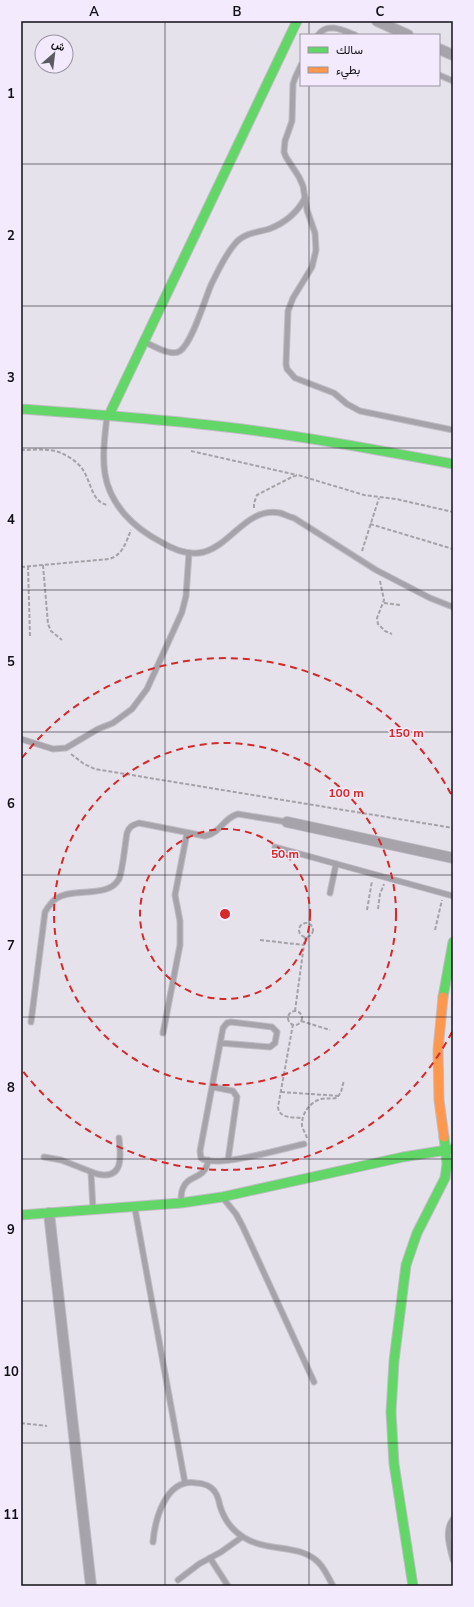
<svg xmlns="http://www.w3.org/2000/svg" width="474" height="1607" font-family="'Nunito Sans',Vazirmatn,sans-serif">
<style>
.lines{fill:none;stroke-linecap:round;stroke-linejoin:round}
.lane-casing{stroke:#c0bdc5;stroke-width:7}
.street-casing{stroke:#c0bdc5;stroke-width:12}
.fast-casing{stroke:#c0bdc5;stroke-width:11}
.slow-casing{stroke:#c0bdc5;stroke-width:11}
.path{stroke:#a5a2a8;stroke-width:2;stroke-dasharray:4 2;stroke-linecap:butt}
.lane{stroke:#a6a3aa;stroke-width:5}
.street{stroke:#a6a3aa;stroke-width:10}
.fast{stroke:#63d668;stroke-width:9}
.slow{stroke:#ff974d;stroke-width:9}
.grid{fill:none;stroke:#121016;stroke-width:1;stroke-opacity:0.55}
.ring{fill:none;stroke:#d62828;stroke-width:2;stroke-dasharray:7 5}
.centre{fill:#d62828;stroke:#f3ebfd;stroke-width:2}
.ring-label{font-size:12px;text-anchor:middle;font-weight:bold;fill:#d62828;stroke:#f3ebfd;stroke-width:3;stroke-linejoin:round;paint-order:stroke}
.neatline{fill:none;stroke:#121016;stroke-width:1.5}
.grid-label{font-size:13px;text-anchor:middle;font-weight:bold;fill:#121016}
</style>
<rect width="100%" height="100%" fill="#e6e2ec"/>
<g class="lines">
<g class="lane-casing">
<g id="lane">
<path d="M318,35C327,22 343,30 355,35"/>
<path d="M301,65L295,78L293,84L292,121L285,141L284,152L286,157L299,177L303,186L307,210L315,233L316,250L312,267L293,298L288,311L286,364L287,369L295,378L334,393L347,404L360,411L453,430"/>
<path d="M439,75L453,81"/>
<path d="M146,343C155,346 171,357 180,351C192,343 205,299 211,285C218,271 224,257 234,245C243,233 255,233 269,229C285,223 297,213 305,198"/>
<path d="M107,416C105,435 102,455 105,474C110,505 134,528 161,542C174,550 188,556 204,552C232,544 247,507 280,513C284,514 289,517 294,518L376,570L430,598L453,607"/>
<path d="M21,739L53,749L66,748L98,729L113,723L132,709L147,689L182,612L186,596L189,553"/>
<path d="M275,847L453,896"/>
<path d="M330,893L336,864"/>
<path d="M31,1022L45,912C48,907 51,902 57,898C74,887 108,899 119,879C123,869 125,844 127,833C129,827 132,825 139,823L205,836C221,833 223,818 238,814L287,822"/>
<path d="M163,1033L180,945V921L175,895L187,833"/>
<path d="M220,1043L270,1047L275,1043L277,1032L272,1027L231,1022L227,1023L223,1028L200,1151L201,1158C215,1169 285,1148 304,1144"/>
<path d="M213,1087L233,1091L237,1097L228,1160"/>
<path d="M44,1157L61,1160L97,1174C124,1180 121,1156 119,1138"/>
<path d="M91,1173L93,1209"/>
<path d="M223,1198L236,1214L243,1227L314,1382"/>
<path d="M181,1202C181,1197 181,1192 183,1188C188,1174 206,1180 208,1160"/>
<path d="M135,1209L185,1483"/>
<path d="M453,1519C444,1531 450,1547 453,1560"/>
<path d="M153,1542C155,1519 166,1478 196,1483C203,1483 211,1486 215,1492C218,1496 219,1501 220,1506C224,1519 232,1530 243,1537C268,1553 300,1543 319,1563C325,1569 329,1579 333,1586"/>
<path d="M210,1558L228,1586"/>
<path d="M178,1580L199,1564L221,1552L242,1537"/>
</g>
</g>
<g class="street-casing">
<g id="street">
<path d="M377,21L408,35"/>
<path d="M439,49L453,55"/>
<path d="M287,822L453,858"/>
<path d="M49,1213L91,1586"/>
</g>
</g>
<g class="fast-casing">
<g id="fast">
<path d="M21,409C89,414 158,419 226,427C302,436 378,450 453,464"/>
<path d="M109,415L297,21"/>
<path d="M443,997L453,942"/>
<path d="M21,1215L181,1203L222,1197L403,1157L453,1149"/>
<path d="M413,1586L394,1464L391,1412L394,1361L406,1265L417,1233L445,1178L447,1164L444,1137"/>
</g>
</g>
<g class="slow-casing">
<path id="slow" d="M443,997L438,1050L439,1100L444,1137"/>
</g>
<g class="path">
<path d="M21,450C34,450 49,448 61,453C68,456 76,461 81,467C91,479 91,503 108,505"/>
<path d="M191,451L297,475"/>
<path d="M254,508V503L257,495L292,477L298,475L364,495L396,499L453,512"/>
<path d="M370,524L453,549"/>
<path d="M362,551L379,498"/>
<path d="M43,565L48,624L51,631L62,640"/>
<path d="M28,566L30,636"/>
<path d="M21,567L109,559C123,555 126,542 131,530"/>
<path d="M380,581L384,600L377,618L378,624L385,631L392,634"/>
<path d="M384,603L400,605"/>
<path d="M71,754L84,764L95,769L453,828"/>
<path d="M378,909L380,894L384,884"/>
<path d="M367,910L372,881"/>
<circle cx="306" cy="930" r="7"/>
<path d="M435,930L442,900"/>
<path d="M260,940L304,945"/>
<path d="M295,1011L305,937"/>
<circle cx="295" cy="1018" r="7"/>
<path d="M301,1021L330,1030"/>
<path d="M293,1024L278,1107C279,1119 293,1117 303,1118"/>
<path d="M281,1092L340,1096"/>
<path d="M307,1138C306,1134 303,1130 302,1126C301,1114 310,1102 321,1099C327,1098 332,1099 337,1098L341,1092L344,1080"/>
<path d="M21,1423L47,1426"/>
</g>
<use href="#lane" class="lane"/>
<use href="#street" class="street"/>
<use href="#fast" class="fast"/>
<use href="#slow" class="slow"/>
</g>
<path class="grid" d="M165,21V1586M309,21V35M309,85V1586M21,164H453M21,306H453M21,448H453M21,590H453M21,732H453M21,875H453M21,1017H453M21,1159H453M21,1301H453M21,1443H453"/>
<g class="ring">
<circle cx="225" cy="914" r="85"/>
<circle cx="225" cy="914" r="171"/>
<path d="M452 1032A256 256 0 0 1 22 1070M22 758A256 256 0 0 1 452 796"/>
</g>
<circle cx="225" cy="914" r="6" class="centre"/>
<g class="ring-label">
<text x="406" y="737">150 m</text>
<text x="346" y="797">100 m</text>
<text x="285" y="858">50 m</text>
</g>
<rect width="474" height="1607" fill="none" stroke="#f3ebfd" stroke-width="44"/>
<rect x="300" y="34" width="140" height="52" fill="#f3ebfd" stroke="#9993a1"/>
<rect x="308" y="47" width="20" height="6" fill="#63d668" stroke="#9993a1"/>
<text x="336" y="54" font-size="12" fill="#121016">سالك</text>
<rect x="308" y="67" width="20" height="6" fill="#ff974d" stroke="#9993a1"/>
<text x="336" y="74" font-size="12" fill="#121016">بطيء</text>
<g transform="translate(54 54) rotate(28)"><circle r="19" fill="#f3ebfd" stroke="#9993a1"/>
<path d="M0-3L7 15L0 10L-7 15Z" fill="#5c5a61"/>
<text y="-6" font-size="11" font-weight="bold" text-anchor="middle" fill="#121016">ش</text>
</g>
<rect x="22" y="22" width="430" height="1563" class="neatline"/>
<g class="grid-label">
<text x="94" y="16">A</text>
<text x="237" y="16">B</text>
<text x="380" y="16">C</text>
<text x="11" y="98">1</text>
<text x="11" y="240">2</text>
<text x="11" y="382">3</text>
<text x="11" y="524">4</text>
<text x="11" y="666">5</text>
<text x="11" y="808">6</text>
<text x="11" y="950">7</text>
<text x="11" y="1092">8</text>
<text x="11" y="1234">9</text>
<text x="11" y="1376">10</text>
<text x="11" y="1519">11</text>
</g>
</svg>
